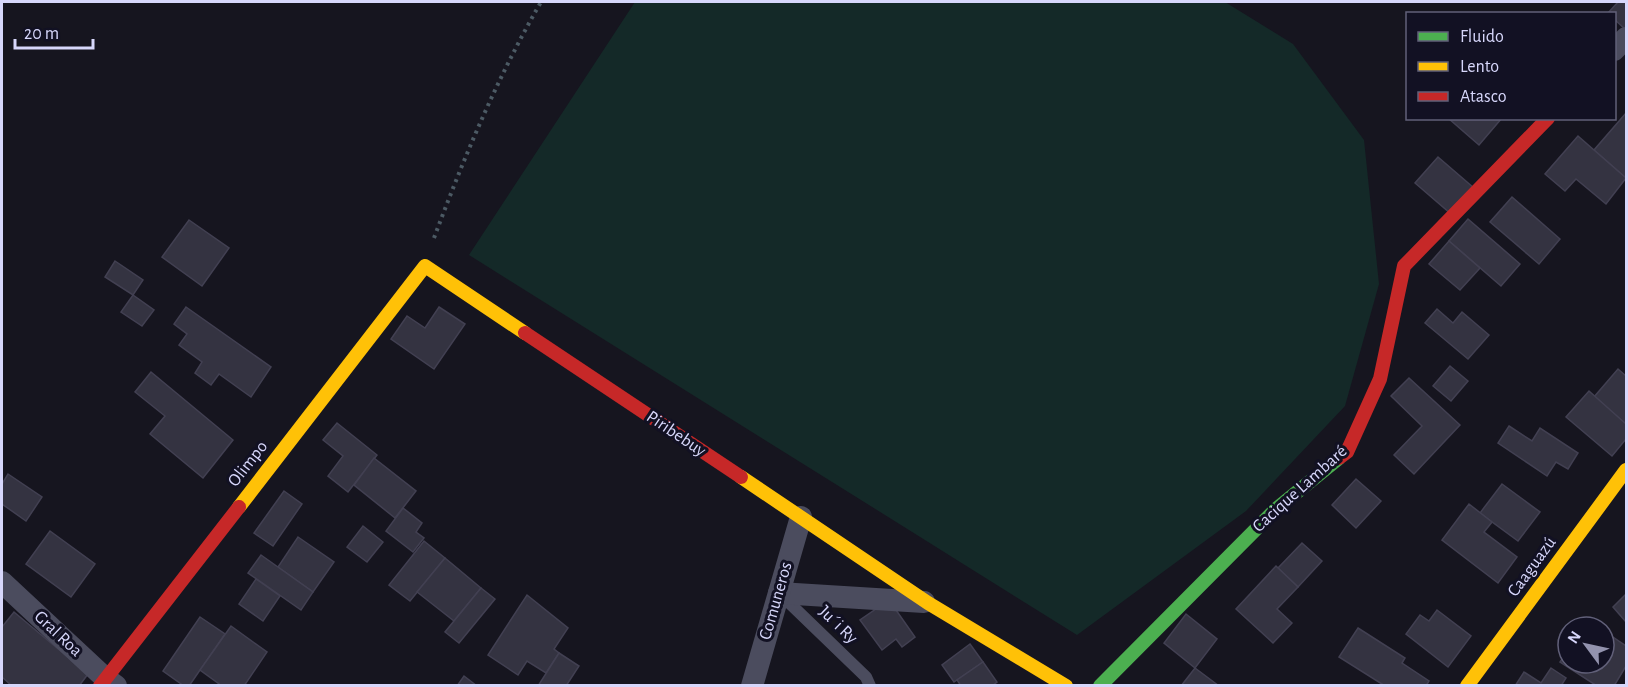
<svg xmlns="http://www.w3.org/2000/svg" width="1628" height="687" font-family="'Alegreya Sans',sans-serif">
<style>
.green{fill:#142928}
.building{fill:#343341;stroke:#424052;stroke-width:1.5}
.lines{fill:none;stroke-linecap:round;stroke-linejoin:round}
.path{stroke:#4c5a64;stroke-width:4;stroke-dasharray:3 4.5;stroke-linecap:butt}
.lane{stroke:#4b4c5e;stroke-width:12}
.street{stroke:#4b4c5e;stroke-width:22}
.fast{stroke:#4caf50;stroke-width:14}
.slow{stroke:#ffc107;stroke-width:14}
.jam{stroke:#c62828;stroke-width:14}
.labels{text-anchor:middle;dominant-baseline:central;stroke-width:6;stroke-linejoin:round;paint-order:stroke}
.street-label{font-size:18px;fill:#d7d7fb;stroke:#121123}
</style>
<rect width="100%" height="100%" fill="#16151f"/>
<path class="green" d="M635,2H1225L1293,44L1364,140L1379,284L1345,406L1246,511L1077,635L469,255Z"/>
<g class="building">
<path d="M1618,2H1626V30L1614,19V14L1608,13Z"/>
<path d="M1626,113V178L1594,150Z"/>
<path d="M1448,118H1502L1479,145Z"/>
<path d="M1578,136L1626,178L1606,204L1576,179L1565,191L1545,174Z"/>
<path d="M1438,157L1474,188L1451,214L1415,183Z"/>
<path d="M1512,197L1560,239L1539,264L1490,222Z"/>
<path d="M1468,219L1520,264L1501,286L1449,241Z"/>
<path d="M189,220L229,248L202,286L162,257Z"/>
<path d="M1449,241L1480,268L1460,290L1429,264Z"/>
<path d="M115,261L143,280L133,295L105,277Z"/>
<path d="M133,295L154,310L142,326L121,312Z"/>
<path d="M186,307L271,367L251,397L219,374L211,385L195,373L202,362L179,345L187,334L174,324Z"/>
<path d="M439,307L465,324L434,369L391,339L407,316L425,328Z"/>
<path d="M1437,309L1453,323L1462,312L1489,335L1468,359L1425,323Z"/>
<path d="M1450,366L1468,381L1451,401L1433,386Z"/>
<path d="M1618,369L1626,376V424L1594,397Z"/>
<path d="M151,372L233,440L203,478L150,434L165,416L135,392Z"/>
<path d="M1409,378L1460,425L1414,474L1394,455L1422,426L1391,396Z"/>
<path d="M1589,391L1626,424V439L1612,456L1566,417Z"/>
<path d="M337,423L377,455L348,492L328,476L343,456L323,440Z"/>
<path d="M1509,426L1532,441L1540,428L1578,453L1568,469L1556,462L1547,476L1498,443Z"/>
<path d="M374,458L416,491L395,518L354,485Z"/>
<path d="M8,474L42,497L26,521L2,504V484Z"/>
<path d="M1356,479L1381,501L1356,528L1332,505Z"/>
<path d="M1502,484L1540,512L1518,541L1480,513Z"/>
<path d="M284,491L302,504L273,546L254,533Z"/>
<path d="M1469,504L1492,522L1484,532L1517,557L1498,583L1442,540Z"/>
<path d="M403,508L422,523L416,532L424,538L413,552L386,531Z"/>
<path d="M363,526L383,542L367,562L347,547Z"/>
<path d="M50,531L95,564L71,597L26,564Z"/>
<path d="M298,537L334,562L313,592L278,567Z"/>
<path d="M424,541L445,558L410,601L389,585Z"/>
<path d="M1302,543L1322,561L1298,587L1278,568Z"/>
<path d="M261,555L313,592L301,610L248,573Z"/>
<path d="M445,558L481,588L454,621L417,592Z"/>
<path d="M1276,566L1298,587L1277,609L1292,623L1273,643L1236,609Z"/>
<path d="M256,579L280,596L263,621L239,604Z"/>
<path d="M481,588L495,599L459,643L445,632Z"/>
<path d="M1626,594V622L1613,607Z"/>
<path d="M527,595L568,628L554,649L559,653L546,673L527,661L518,675L488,655Z"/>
<path d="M889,600L915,637L902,647L896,639L882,650L860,620Z"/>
<path d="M1437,610L1471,636L1448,667L1406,634L1420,615L1429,621Z"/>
<path d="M14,612L88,674L79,686H12L2,677V627Z"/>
<path d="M1186,614L1217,639L1195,668L1164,643Z"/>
<path d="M200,617L225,634L189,686H184L163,671Z"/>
<path d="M231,626L267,652L244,686H222L200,670Z"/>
<path d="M1358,628L1405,658L1402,663L1429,681L1426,686H1385L1339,657Z"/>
<path d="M1604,631L1626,646V666L1614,686H1597L1560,662L1568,650V663H1604Z"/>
<path d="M970,644L983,662L954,682L942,665Z"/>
<path d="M559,653L579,666L566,686H538Z"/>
<path d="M983,662L997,682L992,686H961L957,680Z"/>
<path d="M1195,668L1219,686H1181Z"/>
<path d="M1551,668L1566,678L1561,686H1515L1524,672L1541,683Z"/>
<path d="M464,676L477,686H457Z"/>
</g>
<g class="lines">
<path class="path" d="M434,238C464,157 498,76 541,2"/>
<path class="lane" d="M780,594L866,677L870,686"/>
<g class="street">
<path d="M1614,50L1626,38"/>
<path d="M2,582L105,678L116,686"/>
<path d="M779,593L924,602"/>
<path d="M752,686L801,517"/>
</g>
<path class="fast" d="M1100,686L1275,510L1339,458"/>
<g class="slow">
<path d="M741,477L928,603L1066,686"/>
<path d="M239,507L425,266L525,333"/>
<path d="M1467,686L1626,470"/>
</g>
<g class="jam">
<path d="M525,333L741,477"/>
<path d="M1339,458L1347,452L1380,379L1404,266L1548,118"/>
<path d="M100,686L239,507"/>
</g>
</g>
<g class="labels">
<g class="street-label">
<text transform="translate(676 434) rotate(34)">Piribebuy</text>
<text transform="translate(248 464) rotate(-52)">Olimpo</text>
<text transform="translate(1300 489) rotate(-42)">Cacique Lambaré</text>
<text transform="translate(1532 567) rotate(-54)">Caaguazú</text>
<text transform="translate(776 601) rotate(-74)">Comuneros</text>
<text transform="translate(838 625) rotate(44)">Ju´i Ry</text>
<text transform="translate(58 634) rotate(43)">Gral Roa</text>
</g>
</g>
<rect width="1628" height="687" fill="none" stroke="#d7d7fb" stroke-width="6"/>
<rect x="1406" y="12" width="210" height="108" fill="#121123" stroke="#616079" stroke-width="1.5"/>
<rect x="1418" y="32" width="30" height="9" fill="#4caf50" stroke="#616079" stroke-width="1.5"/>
<text x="1460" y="42" font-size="18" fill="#d7d7fb">Fluido</text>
<rect x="1418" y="62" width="30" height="9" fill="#ffc107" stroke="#616079" stroke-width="1.5"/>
<text x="1460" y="72" font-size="18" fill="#d7d7fb">Lento</text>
<rect x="1418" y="92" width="30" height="9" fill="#c62828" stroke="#616079" stroke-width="1.5"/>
<text x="1460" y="102" font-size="18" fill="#d7d7fb">Atasco</text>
<g transform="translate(1586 645) rotate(303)"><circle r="28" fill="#121123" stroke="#616079" stroke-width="1.5"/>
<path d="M0-4.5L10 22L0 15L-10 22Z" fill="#9393ae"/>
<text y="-9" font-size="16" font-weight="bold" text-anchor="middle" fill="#d7d7fb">N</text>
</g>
<path d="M15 39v9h78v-9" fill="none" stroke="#d7d7fb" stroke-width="3"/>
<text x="24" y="39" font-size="18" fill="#d7d7fb" stroke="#121123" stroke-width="4.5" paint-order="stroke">20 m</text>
</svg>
